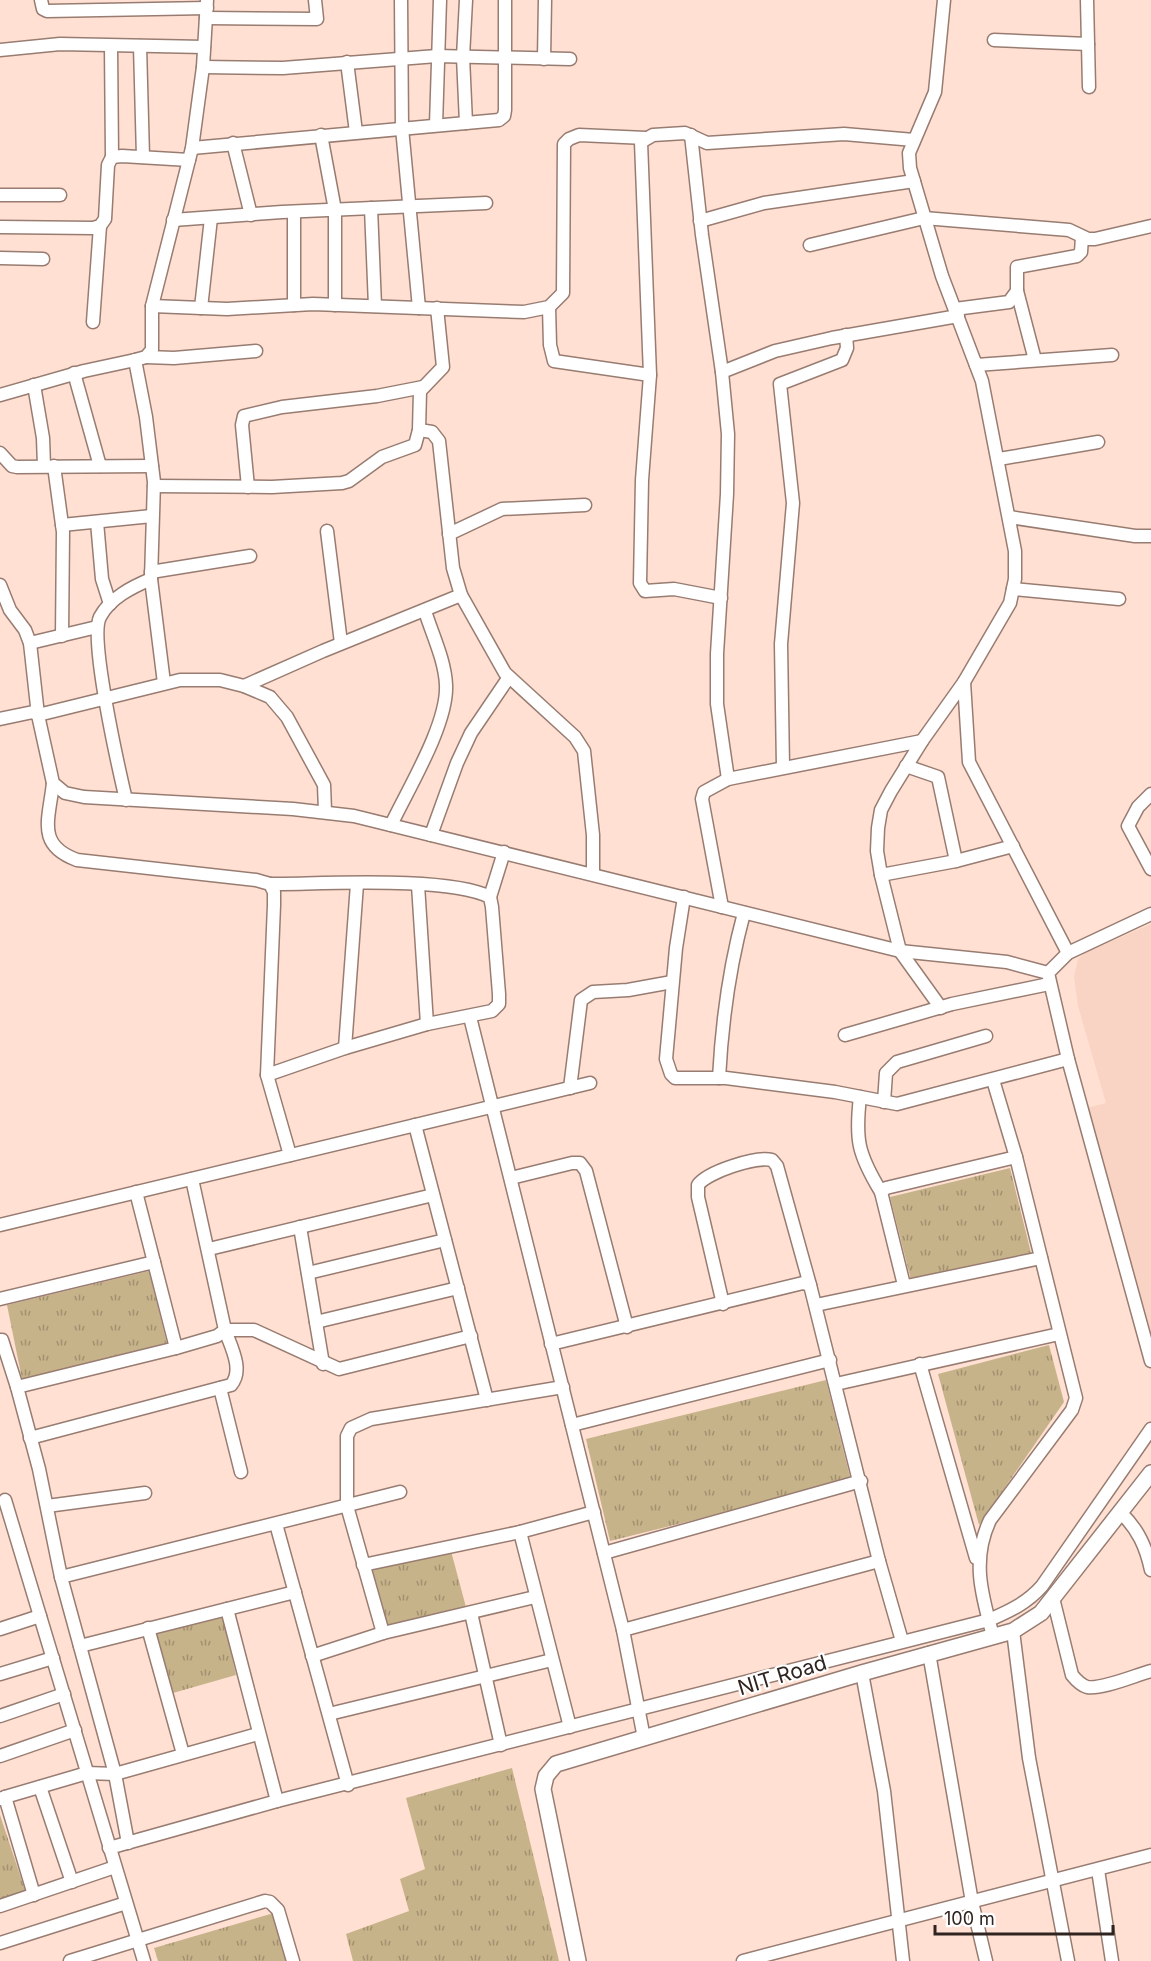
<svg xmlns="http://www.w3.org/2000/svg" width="1151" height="1961" font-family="Inter,sans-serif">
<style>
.built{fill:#f9d3c3}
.grass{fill:url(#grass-tufts)}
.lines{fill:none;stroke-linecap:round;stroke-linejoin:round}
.minor-casing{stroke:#987c71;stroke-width:15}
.major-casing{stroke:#987c71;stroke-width:18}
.minor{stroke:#fff;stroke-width:12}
.major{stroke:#fff;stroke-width:15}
.labels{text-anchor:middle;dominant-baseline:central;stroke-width:4.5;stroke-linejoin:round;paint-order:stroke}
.street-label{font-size:21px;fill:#2f241f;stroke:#fff}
</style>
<defs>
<pattern id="grass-tufts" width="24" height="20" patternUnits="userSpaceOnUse" patternTransform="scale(1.5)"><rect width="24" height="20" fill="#c7b38a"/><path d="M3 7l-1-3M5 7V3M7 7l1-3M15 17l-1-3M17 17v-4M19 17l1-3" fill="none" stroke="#a29170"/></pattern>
</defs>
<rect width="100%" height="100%" fill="#ffe0d3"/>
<path class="built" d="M1151,924V1336L1087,1108L1106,1103L1078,1006L1074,977L1078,959L1085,953Z"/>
<g class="grass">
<path d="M1010,1168L1031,1253L911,1280L890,1197Z"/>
<path d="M149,1271L167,1343L22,1379L7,1305Z"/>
<path d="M1049,1345L1064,1402L979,1525L938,1374Z"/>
<path d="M826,1380L851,1481L610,1541L586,1439Z"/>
<path d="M451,1551L467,1611L386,1628L370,1569Z"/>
<path d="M223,1616L236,1675L173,1693L155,1633Z"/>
<path d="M512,1768L559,1961H353L346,1934L409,1911L400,1879L425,1869L406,1798Z"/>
<path d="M0,1815L26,1893L0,1902Z"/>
<path d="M274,1913L287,1961H158L154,1948Z"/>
</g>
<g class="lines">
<g class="minor-casing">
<g id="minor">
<path d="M41,0L43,9L47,11L207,8"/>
<path d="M401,0L402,128L419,308"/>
<path d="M466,0L463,57L466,123"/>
<path d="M1087,0L1089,87"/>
<path d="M206,18L317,19L315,0"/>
<path d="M994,40L1088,44"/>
<path d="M111,46L112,157"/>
<path d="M140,46L143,157"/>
<path d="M0,50L60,44L204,47"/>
<path d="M544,59L545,0"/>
<path d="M347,62L356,132"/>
<path d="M203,67L283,68L437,56L570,59"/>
<path d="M436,125L440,0"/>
<path d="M321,135L335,210V305"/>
<path d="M691,135L702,235L722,372"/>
<path d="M233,143L251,215"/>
<path d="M192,148L499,120L504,116L505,110V0"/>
<path d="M0,195H60"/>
<path d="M371,208L375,306"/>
<path d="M294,212V305"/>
<path d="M173,220L282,212L486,203"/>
<path d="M700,221L764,203L914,181"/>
<path d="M0,227L93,228L100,226L105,219L108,165L112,157L122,156L189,160"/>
<path d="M810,245L924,218L1069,230L1088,239H1095L1151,226"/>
<path d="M0,258L43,259"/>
<path d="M1017,291L1035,360"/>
<path d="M152,306L227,309L313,304L524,312L549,307L563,293L564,144L569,139L579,135L646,138"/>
<path d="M549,307L550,345L554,361L650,375"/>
<path d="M201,308L211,218"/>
<path d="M955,309L1009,302L1017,291V267L1077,256L1081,252L1082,237"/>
<path d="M93,322L100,226"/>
<path d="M146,357L174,358L256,351"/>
<path d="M135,360L146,417L154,482L151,579L164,683"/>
<path d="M976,365L1112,355"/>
<path d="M74,373L100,466"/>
<path d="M34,385L43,438L44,466"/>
<path d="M0,395L84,371L135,360L146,357L152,350V306L192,148L203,67L207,0"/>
<path d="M419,430L432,432L439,441L453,568L461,595L505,673L575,737L584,751L593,835V874"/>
<path d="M0,453L12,466L17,467L152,466"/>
<path d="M999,459L1098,442"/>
<path d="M54,466L63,532L62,636"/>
<path d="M154,486L272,487L342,483L349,481L382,457L415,445L419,430L420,391L443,367L437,308"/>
<path d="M248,487L242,425L244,416L282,407L377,396L423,387"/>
<path d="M1009,517L1135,536H1151"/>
<path d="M97,522L102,579L110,604"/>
<path d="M62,525L152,516"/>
<path d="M327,531L341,643"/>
<path d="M449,534L502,509L585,505"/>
<path d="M151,572L250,556"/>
<path d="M0,585L10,610L25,630L30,643L38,715L180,680H220L244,686L270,697L287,717L324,785L325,811"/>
<path d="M1013,589L1119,599"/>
<path d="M721,598L674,589L645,591L640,583L642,480L650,375L641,142L653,135L685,133L707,143L844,134L914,140"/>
<path d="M30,643L97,627"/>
<path d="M964,682L969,762L1068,953"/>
<path d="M244,686L323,651L461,595"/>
<path d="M0,719L33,712L38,715L53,783L65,793L84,797L293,809L354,816L900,951L1007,962L1048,973"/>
<path d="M906,766L938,777L956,861"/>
<path d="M783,767L781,644L793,503L780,384L842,360L847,348L846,335"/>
<path d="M728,779L717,704V654L727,494L728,434L722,372L775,351L832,338L958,316"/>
<path d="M53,783C49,820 36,845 77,860L256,880L270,884L274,892V905L267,1075L290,1155"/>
<path d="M1151,794L1138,807L1128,826L1151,869"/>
<path d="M126,800C119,770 89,638 100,617C110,598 132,587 151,579"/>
<path d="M391,825C408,789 448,724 446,685C445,660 432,634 425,611"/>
<path d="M431,835L457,763L471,733L509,677"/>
<path d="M881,875L956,861L1013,846"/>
<path d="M418,885L427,1024"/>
<path d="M490,897L504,852"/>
<path d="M684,897L676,948L666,1059L671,1074L675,1078H726L835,1092L897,1104L1068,1059"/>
<path d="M722,907L702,799L704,792L728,779L922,741"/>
<path d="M1151,914L1068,953L1048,973L1068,1059L1151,1361"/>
<path d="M941,1008L900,951L881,875L877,851L878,828L881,810L891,791L922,741L964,682L1010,603L1015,579V551L982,381L942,276L910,168L909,153L935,92L944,0"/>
<path d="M470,1017L623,1630L644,1738"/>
<path d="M845,1035L952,1004L1049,984"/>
<path d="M345,1048L357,884"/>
<path d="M267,1075L345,1048L427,1024L492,1011L499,1004V994L492,907L490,897C447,876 322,884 270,884"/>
<path d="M719,1078C722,1021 729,968 744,913"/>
<path d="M993,1080L1016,1157L1076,1398L1072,1410L990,1520C971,1560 982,1596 993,1636"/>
<path d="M570,1088L581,1000L593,992L628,990L672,982"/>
<path d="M860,1097C855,1140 858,1154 881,1192"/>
<path d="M884,1102L886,1073L897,1062L986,1036"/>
<path d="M415,1125L487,1400"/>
<path d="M511,1178L572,1163H580L586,1171L627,1327"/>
<path d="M136,1192L176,1348"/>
<path d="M0,1225L590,1083"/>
<path d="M300,1227L323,1364"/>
<path d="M209,1249L433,1195"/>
<path d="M308,1273L445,1240"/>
<path d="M904,1285L881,1192L886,1188L1016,1157"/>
<path d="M0,1299L154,1262"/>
<path d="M723,1304L698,1197V1185C707,1172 756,1156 772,1160L777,1166L810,1285"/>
<path d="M816,1305L1041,1258"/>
<path d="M316,1322L458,1288"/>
<path d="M0,1340H2L17,1387"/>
<path d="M551,1344L803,1283L810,1285L879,1561L902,1641"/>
<path d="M920,1364L976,1558"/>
<path d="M836,1384L1059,1334"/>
<path d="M220,1388L241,1472"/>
<path d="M572,1425L830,1360"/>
<path d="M30,1438L231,1385C244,1370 231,1347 225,1330H254L339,1369L471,1336"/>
<path d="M5,1500L144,1961"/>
<path d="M47,1506L145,1493"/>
<path d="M1121,1513C1138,1529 1146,1547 1151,1570"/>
<path d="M276,1524L348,1785"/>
<path d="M520,1532L570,1727"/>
<path d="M604,1553L861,1481"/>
<path d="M363,1565L520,1532L594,1512"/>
<path d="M61,1577L39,1469L17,1387L176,1348L217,1336L225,1330L192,1179"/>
<path d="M1053,1598L1072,1675C1076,1680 1081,1685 1087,1687C1101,1690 1136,1675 1151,1671"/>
<path d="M227,1609L277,1801"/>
<path d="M471,1613L501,1745"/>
<path d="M148,1628L183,1754"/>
<path d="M0,1629L40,1616"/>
<path d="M623,1630L879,1561"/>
<path d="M1013,1631L1029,1758L1068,1961"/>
<path d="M383,1633L347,1506V1436L351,1428L371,1419L563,1387"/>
<path d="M80,1646L295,1592"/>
<path d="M929,1653L972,1902L986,1961"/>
<path d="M312,1656L383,1633L535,1597"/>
<path d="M862,1673L884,1791L903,1961"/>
<path d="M0,1674L53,1658"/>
<path d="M329,1714L552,1660"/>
<path d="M0,1716L64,1694"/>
<path d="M0,1756L75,1730"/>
<path d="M40,1787L72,1882"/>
<path d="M5,1797L87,1773L115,1774L258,1734"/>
<path d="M0,1799L5,1797L34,1895"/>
<path d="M128,1843L115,1774L61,1577L400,1492"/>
<path d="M109,1848L277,1801L989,1620C1010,1611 1027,1603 1042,1586L1151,1429"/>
<path d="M1098,1870L1112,1961"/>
<path d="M0,1906L115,1867"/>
<path d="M0,1943L126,1903"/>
<path d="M70,1961L265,1901L270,1902L278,1910L293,1961"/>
<path d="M743,1961L1151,1855"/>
</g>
</g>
<g class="major-casing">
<path id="major" d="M578,1961L543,1789L546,1776L556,1764L862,1673L1013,1631L1041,1613L1151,1473"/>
</g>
<use href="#minor" class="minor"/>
<use href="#major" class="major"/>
</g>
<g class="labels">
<g class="street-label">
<text transform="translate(782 1675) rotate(-17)">NIT Road</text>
</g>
</g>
<path d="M935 1925v9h178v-9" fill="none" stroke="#2f241f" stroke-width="3"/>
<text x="944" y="1925" font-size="18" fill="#2f241f" stroke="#ffffff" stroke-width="4.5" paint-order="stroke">100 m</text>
</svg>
